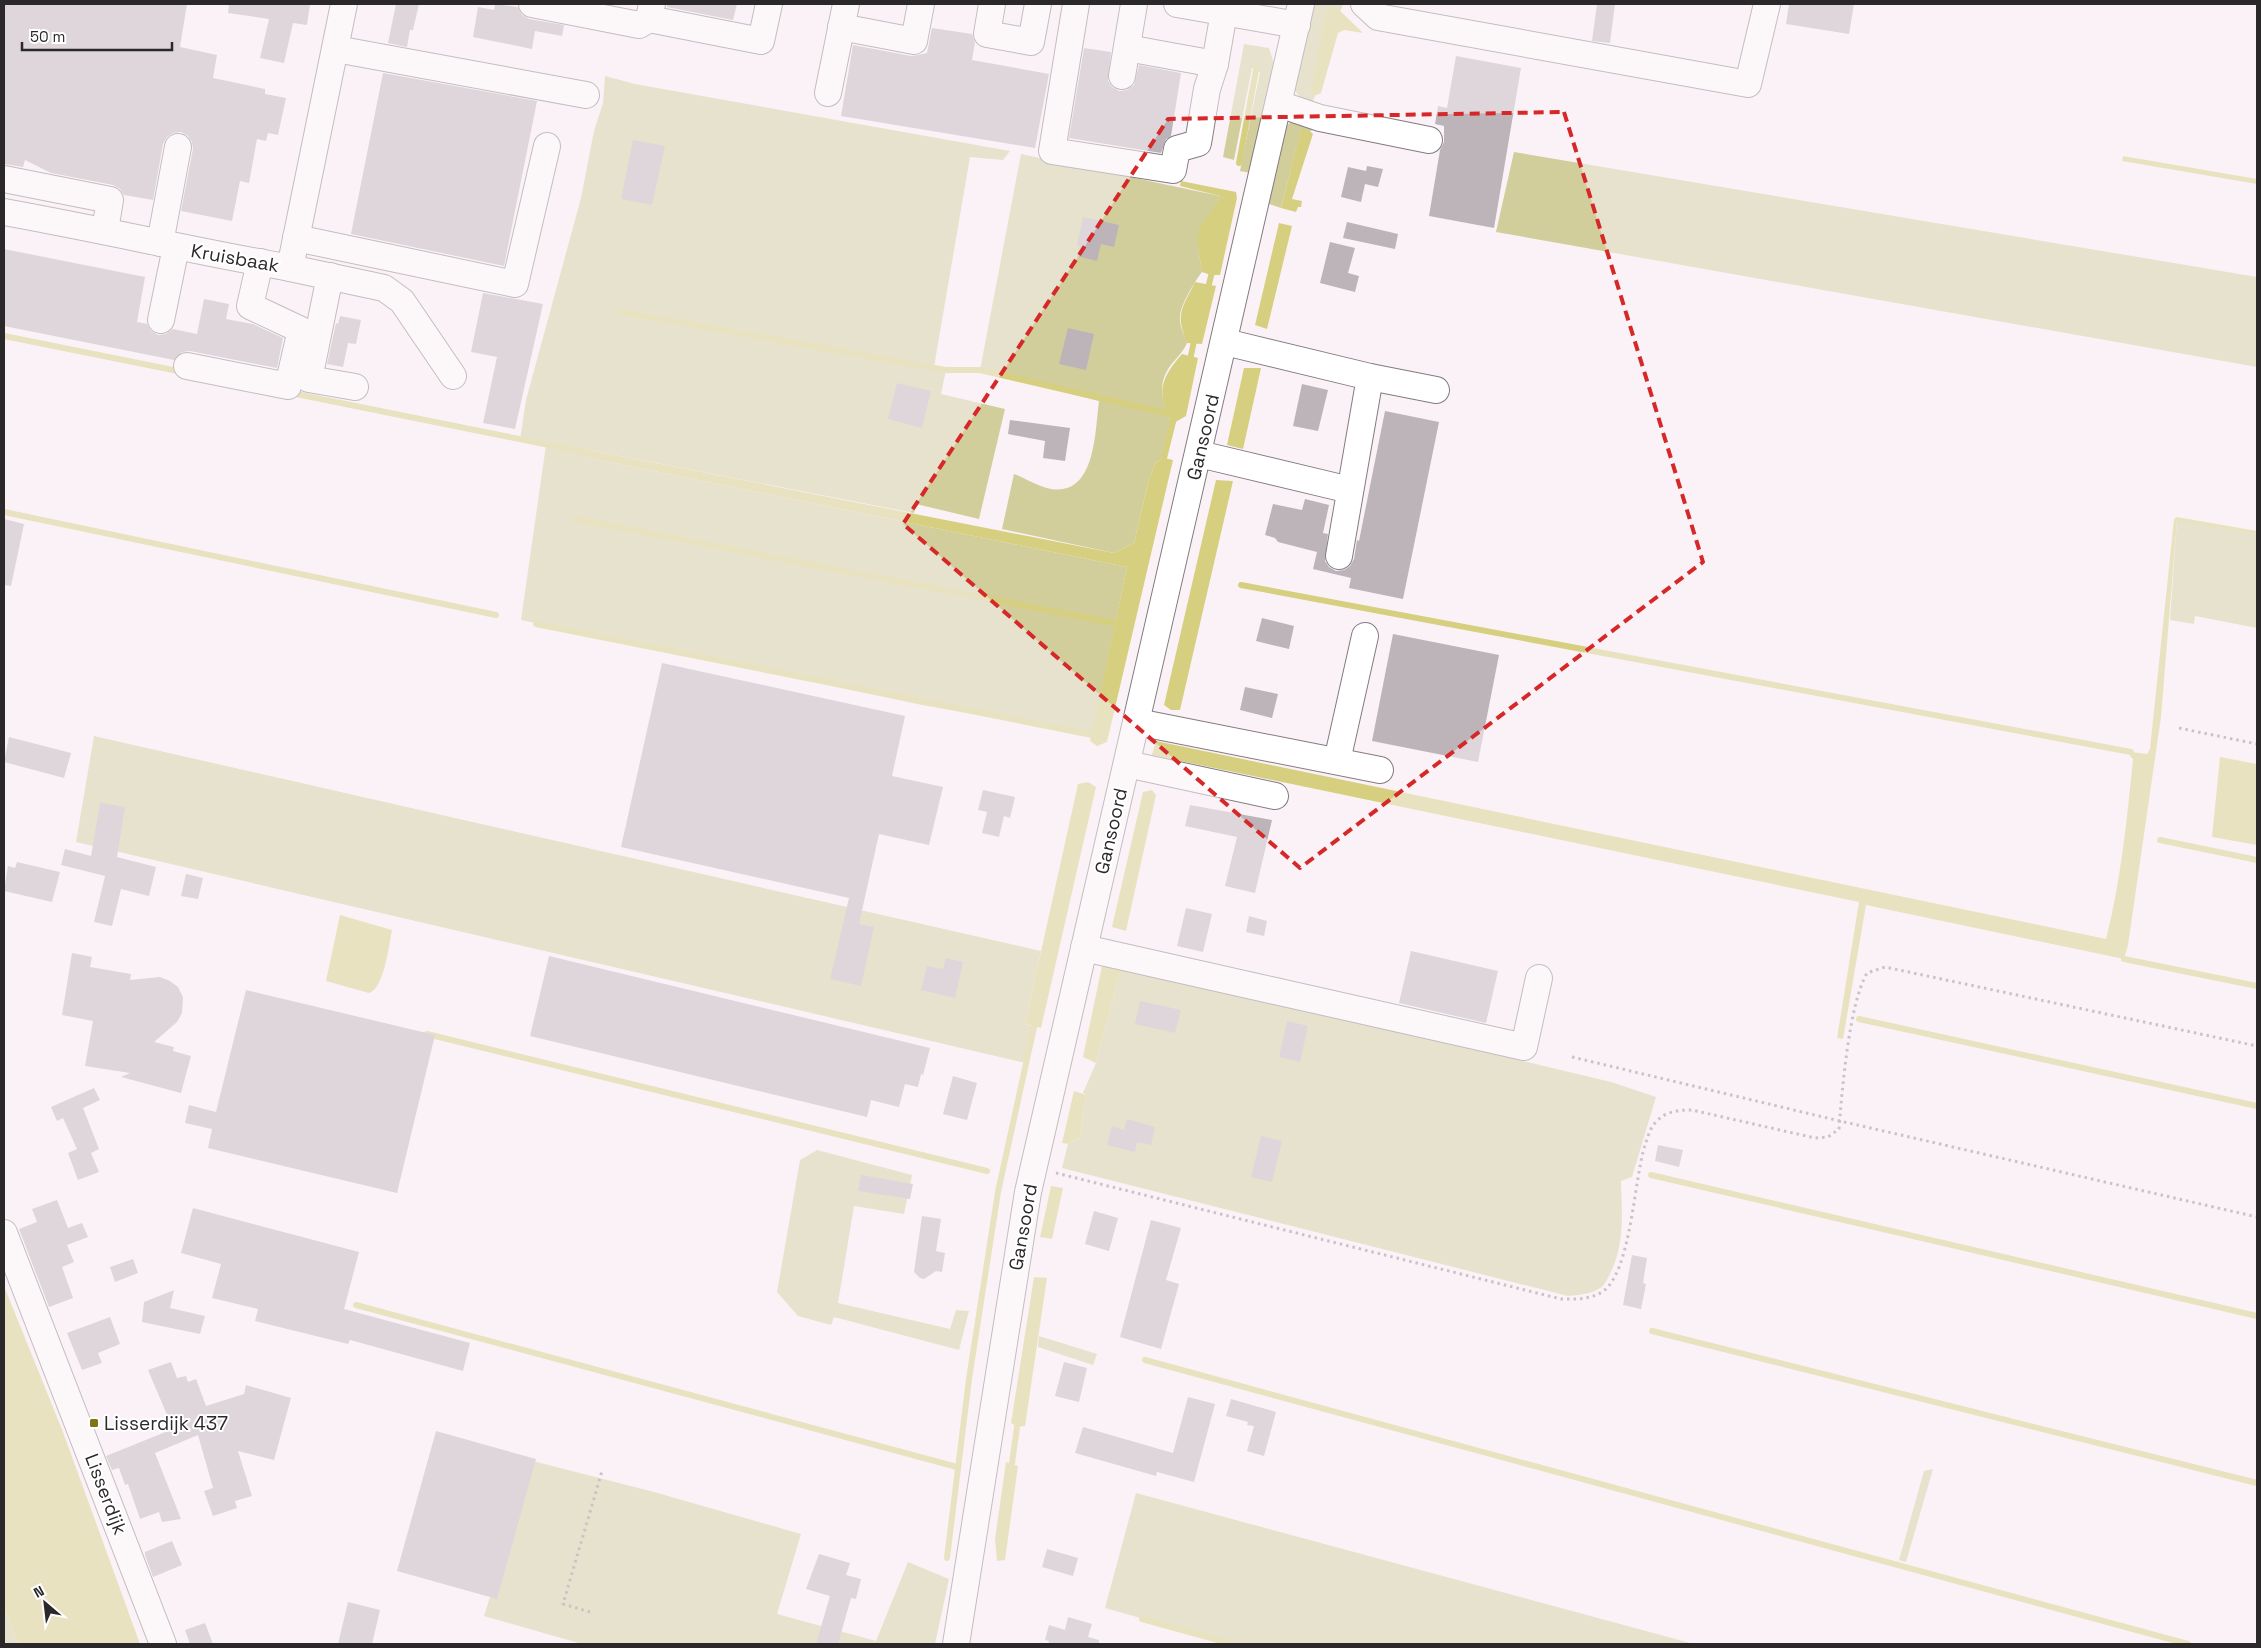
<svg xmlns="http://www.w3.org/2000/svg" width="2261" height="1648" font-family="'Space Grotesk',sans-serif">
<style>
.green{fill:#d1ce9b}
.water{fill:#d6cf80}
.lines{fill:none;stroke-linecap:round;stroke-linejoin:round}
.stream{stroke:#d6cf80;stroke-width:6}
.building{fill:#bcb4b9}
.minor-casing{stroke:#837b80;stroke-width:28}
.path{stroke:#908a8d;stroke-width:3;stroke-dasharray:2.5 4;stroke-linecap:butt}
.minor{stroke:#fff;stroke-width:26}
.marked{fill:none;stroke:#d62828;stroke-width:4;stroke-dasharray:10 6;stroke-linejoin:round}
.poi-dot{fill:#7d7518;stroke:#fff;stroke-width:2}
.labels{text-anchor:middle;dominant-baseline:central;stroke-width:4;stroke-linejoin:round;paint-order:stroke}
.street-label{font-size:19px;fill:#2b282a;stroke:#fff}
.poi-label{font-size:19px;fill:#2b282a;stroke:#fff;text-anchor:start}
</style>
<rect width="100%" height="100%" fill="#faf2f6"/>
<g class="green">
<path d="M1317,4H1343L1340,12L1336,7L1310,92L1315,96L1312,104L1302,100L1293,88L1311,7Z"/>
<path d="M1244,44L1269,48L1275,67L1256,174L1240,171L1260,72L1252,68L1234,160L1223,157Z"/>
<path d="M605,76L635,84L1010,151L1003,160L970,157L934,367L946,370L941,394L1005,409L979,519L916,504L914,513L589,450V458L1127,567L1092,735L922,705L521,620L546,445L520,440L526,400L581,198L594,131L603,103Z"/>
<path d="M1298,116L1318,122L1311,131L1301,130L1281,208L1266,203L1285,127Z"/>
<path d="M1514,152L2257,277V367L1496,232Z"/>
<path d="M1021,154L1220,196L1213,212L1203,222L1198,247L1202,272C1195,281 1181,304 1180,316C1179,326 1184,334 1187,343C1182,355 1172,361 1167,371C1157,388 1164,408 1172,424L1164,458L1156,462L1149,479L1134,543L1114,553L1002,529L1014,474C1025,478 1039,487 1051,489C1096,496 1095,431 1099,401L980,370Z"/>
<path d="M2177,520L2257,534V628L2195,616L2194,624L2170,620Z"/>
<path d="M94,736L1041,951L1025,1024L1034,1027L1026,1063L76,842Z"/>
<path d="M1122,965L1611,1082L1656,1097L1632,1177L1621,1181C1622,1213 1625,1244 1610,1274C1608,1278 1605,1284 1602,1287C1592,1294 1580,1295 1568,1296L1062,1168L1068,1144L1080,1137L1086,1095L1083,1093L1096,1063Z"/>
<path d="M817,1150L912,1175L904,1214L854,1206L838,1303L950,1329L956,1310L969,1311L959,1350L834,1317L831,1325L798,1316L777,1292L800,1160Z"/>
<path d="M1039,1336L1097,1354L1093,1365L1038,1347Z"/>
<path d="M533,1461L654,1492L801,1534L777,1614L876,1641L908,1562L949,1579L935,1644H582L484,1616Z"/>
<path d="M1933,1469L1906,1562L1899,1560L1924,1471Z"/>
<path d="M1136,1493L1694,1644H1233L1105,1608Z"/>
<path d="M4,1607L18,1644H4Z"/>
</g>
<g class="water">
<path d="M1336,7L1363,33L1344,30L1338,33L1321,93L1314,96L1310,92L1327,9Z"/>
<path d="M1301,129L1309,130L1313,134L1292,199L1302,201L1301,207H1298L1296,212L1281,208Z"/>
<path d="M2123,156L2257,179V184L2122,161Z"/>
<path d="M1181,181L1236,192L1237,198L1220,275H1211L1202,272C1200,256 1193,237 1203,222C1210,212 1215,208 1220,196L1180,186Z"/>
<path d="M1279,223L1292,226L1267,329L1255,325Z"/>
<path d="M1195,282L1216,286L1202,344L1187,343C1175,313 1182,309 1195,282Z"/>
<path d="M1182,354L1198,358L1186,416L1172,424C1156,393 1160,379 1182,354Z"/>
<path d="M1244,368H1261L1243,449L1227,445Z"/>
<path d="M589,450L1114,553L1134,543L1149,479L1156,462L1164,458L1173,460L1107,742L1097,746L1090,741L1127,567L589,458Z"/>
<path d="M1216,480L1233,481L1180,710H1171L1164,705Z"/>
<path d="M2177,517L2257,531V534L2177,521L2161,717L2128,945L2124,959L1866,905L1843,1039L1837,1038L1859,902L1152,755L1156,741L2106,939C2121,880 2127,819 2133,759L2130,756L2131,752L2147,754L2150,749L2174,519Z"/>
<path d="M2220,757L2257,764V845L2212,837Z"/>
<path d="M1088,782L1096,787L1041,1028L1025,1024L1078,784Z"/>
<path d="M1152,790L1156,795L1126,931L1112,927L1143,792Z"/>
<path d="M340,915L392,930C389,945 384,989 369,993L326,981Z"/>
<path d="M1103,961L1122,965L1096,1063L1083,1057Z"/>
<path d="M1074,1091L1086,1095L1080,1137L1068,1144L1062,1143Z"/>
<path d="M1051,1186L1063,1188L1052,1239L1040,1237Z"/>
<path d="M1034,1277L1047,1278L1025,1426L1017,1427L1011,1423Z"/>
<path d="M4,1286L63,1432L140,1644H18L4,1607Z"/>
<path d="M1006,1462L1018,1466L1005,1560L997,1561L995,1539Z"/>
</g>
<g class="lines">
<g class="stream">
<path d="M1239,163L1256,70"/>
<path d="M1207,292L1213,268"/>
<path d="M621,312L946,370H980L1174,415"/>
<path d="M4,336L183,372"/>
<path d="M1189,365L1195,336"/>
<path d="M291,393L589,453"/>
<path d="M1164,458L1174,418"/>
<path d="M4,512L496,615"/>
<path d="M575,519L1114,623"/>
<path d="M1241,585L2131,752"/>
<path d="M536,624L1092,735"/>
<path d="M2160,840L2257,860"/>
<path d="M2124,959L2257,986"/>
<path d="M1859,1019L2257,1106"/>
<path d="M427,1034L987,1171"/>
<path d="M1651,1175L2257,1316"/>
<path d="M356,1305L957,1467"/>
<path d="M1652,1331L2257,1483"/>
<path d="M1145,1360L2188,1644"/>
<path d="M1012,1463L1017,1427"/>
<path d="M947,1558L969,1379L998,1192L1034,1027"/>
<path d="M1142,1619L1233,1644"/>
</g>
</g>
<g class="building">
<path d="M4,4H187L180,47L217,55L213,78L265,89V94L286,98L278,135L268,133L266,141L257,139L249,183L240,181L232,221L181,211L193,149L192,142L188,136L181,132L173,133L167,137L163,144L153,200L124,195L120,189L113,185L51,173L25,160L23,167L4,164Z"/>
<path d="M229,4H310L307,25L293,23L284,63L260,58L269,19L228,13Z"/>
<path d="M396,4H419L413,30H410L407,47L388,43Z"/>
<path d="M495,4L518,7L522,15L529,19L564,25L562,36L535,31L532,49L473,37L478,7L494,10Z"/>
<path d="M667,4H737L733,20L667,7Z"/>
<path d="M1597,4H1615L1610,43L1592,41Z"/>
<path d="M1789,4H1854L1849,34L1786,24Z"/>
<path d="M932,28L972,34L975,42L972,60L1049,74L1035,148L841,116L853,45L911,56L918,55L927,53Z"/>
<path d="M1084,48L1111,52L1108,81L1112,87L1119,91L1127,90L1134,85L1139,65L1181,73L1171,136L1166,139L1161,153L1069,138Z"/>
<path d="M1456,56L1521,68L1494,228L1429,216L1440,150L1444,142V126L1435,124L1438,106L1447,108Z"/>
<path d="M383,73L537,101L504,266L351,234Z"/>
<path d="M633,140L665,146L652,205L621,199Z"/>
<path d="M1367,166L1383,169L1378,187L1365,184L1361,202L1341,197L1348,167L1366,171Z"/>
<path d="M1083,217L1119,225L1114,247L1101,244L1097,261L1077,256L1080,246H1077Z"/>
<path d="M1347,222L1398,234L1395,249L1343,238Z"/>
<path d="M1330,242L1355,248L1348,273L1359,276L1355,292L1320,283Z"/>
<path d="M4,249L145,277L137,322L147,324L151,331L158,335L166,334L173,329L197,334L204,299L229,304L226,319L253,324L283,338L277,368L190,351L182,352L174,360L4,326Z"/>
<path d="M483,293L543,304L515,429L483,423L497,357L471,352Z"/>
<path d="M340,316L361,320L356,344L348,343L343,367L327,364L336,323L338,324Z"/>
<path d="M1068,328L1094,334L1086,370L1059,364Z"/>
<path d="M897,383L931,391L922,428L888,419Z"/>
<path d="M1302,384L1328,390L1318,431L1293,426Z"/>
<path d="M1385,411L1439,422L1403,599L1349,588L1351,578L1313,569L1317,552L1278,542L1275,538L1265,535L1273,504L1302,510L1305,499L1329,505L1323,533L1328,534L1325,561L1329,567L1336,571L1344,570L1350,566L1354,559L1357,540L1359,541Z"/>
<path d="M1010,420L1070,428L1065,461L1043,458L1045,441L1008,434Z"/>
<path d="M4,519L24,524L11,586L4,585Z"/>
<path d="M1262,618L1294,626L1289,649L1256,641Z"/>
<path d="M1393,634L1499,655L1478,762L1372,741Z"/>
<path d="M662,663L905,716L892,776L943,787L929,845L879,834L859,924L874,927L861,986L830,979L849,898L621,847Z"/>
<path d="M1245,687L1278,694L1272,718L1240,710Z"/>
<path d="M9,737L71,753L64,778L4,762Z"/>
<path d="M983,790L1015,797L1010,818L1004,816L999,837L982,833L987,812L978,810Z"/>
<path d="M100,803L125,807L117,857L156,867L149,896L121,889L112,926L94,922L105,876L61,865L65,849L91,856Z"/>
<path d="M1190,805L1272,820L1255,893L1225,886L1237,837L1185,826Z"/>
<path d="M17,862L60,872L52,902L4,891L8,866L15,868Z"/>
<path d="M186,874L203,878L198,899L181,896Z"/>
<path d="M1186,908L1212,914L1203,952L1177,946Z"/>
<path d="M1249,916L1267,921L1264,936L1246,932Z"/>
<path d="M1411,951L1498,971L1486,1023L1399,1003Z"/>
<path d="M72,953L92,957L90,967L131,974L130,980L160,977L170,981L178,987L183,997L182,1013L177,1022L154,1042L174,1047L173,1051L191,1056L181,1093L121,1077L130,1073L85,1066L93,1021L62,1015Z"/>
<path d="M549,956L930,1048L923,1075L921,1074L918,1087L905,1084L899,1107L871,1100L867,1117L530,1036Z"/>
<path d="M946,958L963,962L955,998L921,990L927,966L943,969Z"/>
<path d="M246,990L435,1035L397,1193L208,1148L212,1129L185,1123L189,1105L216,1112Z"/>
<path d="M1140,1001L1181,1010L1175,1033L1135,1024Z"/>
<path d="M1287,1021L1308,1026L1300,1062L1279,1057Z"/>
<path d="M953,1076L977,1083L967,1120L943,1114Z"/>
<path d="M94,1088L100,1100L83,1108L99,1149L91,1153L99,1172L78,1180L68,1153L77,1149L63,1118L57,1121L51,1107Z"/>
<path d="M1127,1119L1155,1127L1151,1145L1137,1142L1135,1152L1107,1145L1112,1126L1124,1130Z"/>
<path d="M1261,1136L1282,1141L1272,1182L1251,1177Z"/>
<path d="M1658,1145L1683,1150L1679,1167L1655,1161Z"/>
<path d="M861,1175L913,1184L910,1199L858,1191Z"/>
<path d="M57,1200L68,1228L82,1223L88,1237L67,1245L74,1262L62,1267L73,1298L49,1307L19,1229L37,1222L32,1209Z"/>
<path d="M193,1208L359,1252L344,1309L470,1343L463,1371L350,1340L348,1344L255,1321L258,1309L212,1298L221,1264L181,1253Z"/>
<path d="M1094,1211L1118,1218L1109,1251L1085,1244Z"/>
<path d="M922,1216L941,1219L936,1251L945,1253L942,1272L936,1271L924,1279L920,1278L914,1272Z"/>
<path d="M1151,1220L1181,1228L1166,1280L1179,1284L1161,1349L1120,1337Z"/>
<path d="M1632,1255L1647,1258L1643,1283L1646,1284L1641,1309L1623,1305Z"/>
<path d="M133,1259L138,1273L115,1282L110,1267Z"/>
<path d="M174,1290L170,1308L205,1316L200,1334L142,1322L144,1302Z"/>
<path d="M110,1317L120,1344L98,1353L102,1363L82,1370L67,1333Z"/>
<path d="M171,1362L177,1378L186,1376L188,1382L196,1379L206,1406L244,1394L246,1385L291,1398L274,1460L238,1451L252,1496L235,1501L237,1508L213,1516L204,1491L213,1488L198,1435L155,1453L181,1519L162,1522L159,1512L140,1519L128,1484L125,1485L119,1468L112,1470L106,1456L173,1429L148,1370Z"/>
<path d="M1064,1362L1087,1368L1079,1402L1055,1396Z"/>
<path d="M1188,1397L1215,1404L1194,1482L1157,1472L1156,1476L1075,1453L1083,1427L1173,1453Z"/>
<path d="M1231,1399L1276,1412L1264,1456L1247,1451L1254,1426L1247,1425L1248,1422L1226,1416Z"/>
<path d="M436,1431L536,1459L497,1599L397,1571Z"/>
<path d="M172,1541L182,1565L153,1577L145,1555V1552Z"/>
<path d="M1047,1549L1078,1558L1073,1576L1042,1567Z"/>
<path d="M819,1554L850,1563L846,1575L861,1579L856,1599L851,1598L838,1644H816L830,1596L806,1589Z"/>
<path d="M348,1602L380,1610L372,1644H338Z"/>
<path d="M1068,1617L1092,1624L1088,1637L1099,1640V1644H1048L1049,1641L1045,1640L1049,1625L1065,1630Z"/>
<path d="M205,1623L213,1644H190L185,1630Z"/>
</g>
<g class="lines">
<g class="minor-casing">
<g id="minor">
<path d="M532,4L639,25L649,19"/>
<path d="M652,4L649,19L761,41L769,4"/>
<path d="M992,4L987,34L1031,42L1038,4"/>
<path d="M1076,4L1052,151L1173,170L1177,149L1198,143L1207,89L1215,64"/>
<path d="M1177,4L1297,25"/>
<path d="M1364,4L1378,17L1748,84L1767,4"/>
<path d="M841,27L914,41L921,4"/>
<path d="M1127,48L1215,64L1224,12"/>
<path d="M336,49L586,95"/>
<path d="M1122,76L1134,4"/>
<path d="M828,93L846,4"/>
<path d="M1279,104L1320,118L1429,140"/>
<path d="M4,179L110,200L105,230"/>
<path d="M4,212C99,229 194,251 290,268L344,4"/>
<path d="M296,238L515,284L547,146"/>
<path d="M160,243L178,147"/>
<path d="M290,268L384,288L402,301L453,376"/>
<path d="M330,276L309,379L355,387"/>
<path d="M161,320L176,247"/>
<path d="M1225,342L1370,377L1436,390"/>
<path d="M187,366L288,386L301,330L250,306L260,262"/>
<path d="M1199,454L1350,490"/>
<path d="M1339,556L1370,377"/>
<path d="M1137,722L1380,770"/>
<path d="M1337,761L1365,636"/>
<path d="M1127,764L1275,796"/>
<path d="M1084,948L1524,1047L1539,978"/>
<path d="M4,1233L163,1644"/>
<path d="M956,1644L1028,1192L1301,4"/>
</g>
</g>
<g class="path">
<path d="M2179,728L2257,744"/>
<path d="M1572,1057L1840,1121L2257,1217"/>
<path d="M1056,1173L1561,1299C1575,1299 1589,1300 1602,1292C1631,1274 1634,1179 1645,1145C1648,1137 1650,1127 1657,1121C1666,1111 1680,1110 1692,1110L1815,1138L1828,1137L1839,1129C1842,1091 1849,1004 1867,973L1885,967L2257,1046"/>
<path d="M590,1612L563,1604L602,1471"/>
</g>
<use href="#minor" class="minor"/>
</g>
<path d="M0 0H2261V1648H0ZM1564,112L1703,562L1300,868L903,524L1168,119Z" fill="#faf2f6" fill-opacity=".55" fill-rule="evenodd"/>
<path class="marked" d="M1564,112L1703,562L1300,868L903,524L1168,119Z"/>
<rect class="poi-dot" x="89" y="1418" width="10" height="10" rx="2.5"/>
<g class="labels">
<g class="street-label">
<text transform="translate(235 258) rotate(10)">Kruisbaak</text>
<text transform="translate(1203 437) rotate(-77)">Gansoord</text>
<text transform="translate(1111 831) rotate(-77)">Gansoord</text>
<text transform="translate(1023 1227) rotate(-80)">Gansoord</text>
<text transform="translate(106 1494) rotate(69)">Lisserdijk</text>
</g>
<g class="poi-label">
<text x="104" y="1423">Lisserdijk 437</text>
</g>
</g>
<rect width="2261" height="1648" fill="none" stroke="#2b282a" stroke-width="10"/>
<g transform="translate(45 1603) rotate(332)" stroke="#ffffff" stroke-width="4" paint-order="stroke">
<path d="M0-4L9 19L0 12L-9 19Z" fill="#2b282a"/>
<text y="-8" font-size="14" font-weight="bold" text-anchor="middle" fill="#2b282a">N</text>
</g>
<path d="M22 42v8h150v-8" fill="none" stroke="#2b282a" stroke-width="2.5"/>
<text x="30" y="42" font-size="15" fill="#2b282a" stroke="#ffffff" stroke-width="4" paint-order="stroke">50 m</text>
</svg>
